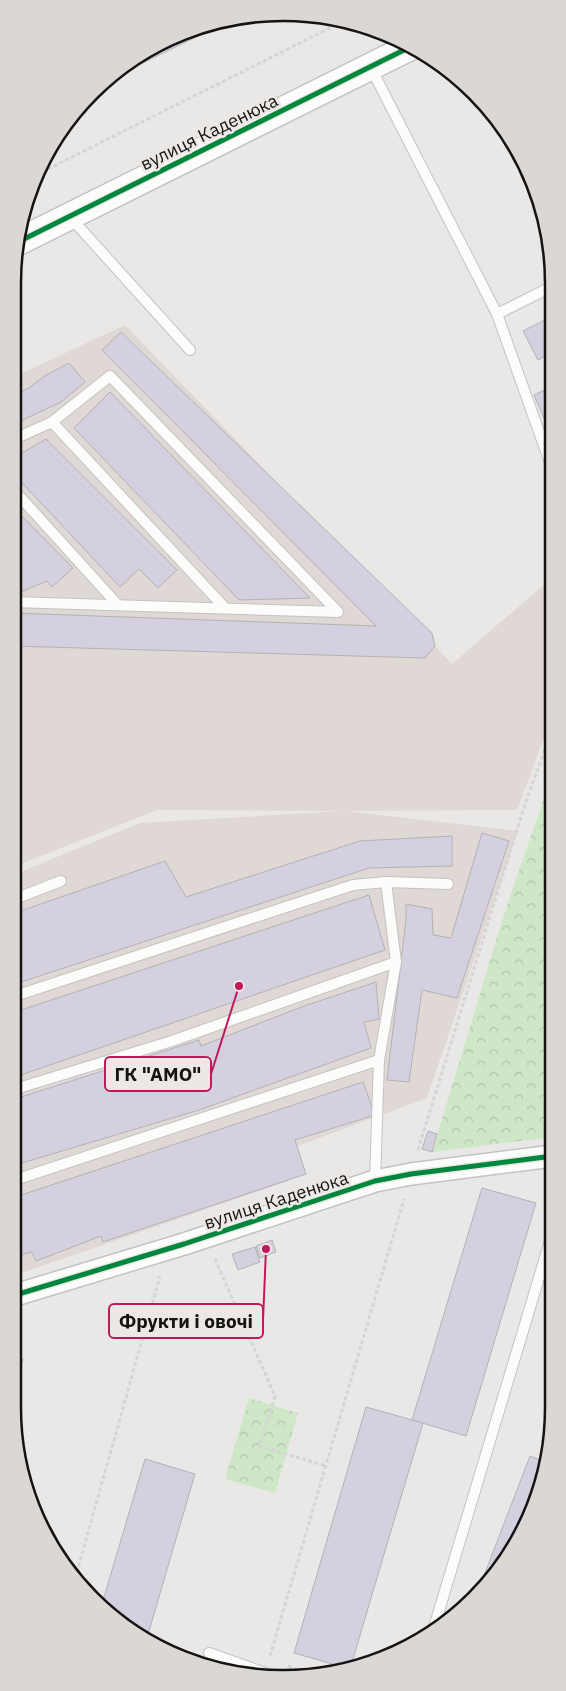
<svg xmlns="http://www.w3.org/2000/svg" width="566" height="1691" font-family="'IBM Plex Sans',sans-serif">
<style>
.built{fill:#dfd8d4}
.park{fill:url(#park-crowns)}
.building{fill:#d4d0e0;stroke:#b3b2b2}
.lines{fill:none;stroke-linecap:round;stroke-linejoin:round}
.service-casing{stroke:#c4c3c3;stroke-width:12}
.minor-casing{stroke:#c4c3c3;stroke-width:24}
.tertiary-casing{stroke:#c4c3c3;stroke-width:29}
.path{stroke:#d6d4d4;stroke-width:3;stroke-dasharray:4 2.5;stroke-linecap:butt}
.service{stroke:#fcfcfb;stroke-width:10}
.minor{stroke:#fcfcfb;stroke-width:21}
.tertiary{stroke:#fcfcfb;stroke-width:26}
.cycleway-casing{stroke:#ebe8e6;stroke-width:8}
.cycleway{stroke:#00873e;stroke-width:5}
.labels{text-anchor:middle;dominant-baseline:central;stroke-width:5;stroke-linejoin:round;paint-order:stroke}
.street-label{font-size:18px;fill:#151413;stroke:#ebe8e6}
.rim{fill:none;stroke:#151413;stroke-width:2.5}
.leader{fill:none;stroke:#c2185b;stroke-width:2}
.callout-dot{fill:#c2185b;stroke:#ebe8e6;stroke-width:2}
.callout{fill:#ebe8e6;stroke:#c2185b;stroke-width:2}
.callout-label{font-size:19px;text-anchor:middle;font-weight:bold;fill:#151413}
</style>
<defs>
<pattern id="park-crowns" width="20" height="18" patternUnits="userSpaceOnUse" patternTransform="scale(1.25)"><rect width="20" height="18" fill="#cee7c7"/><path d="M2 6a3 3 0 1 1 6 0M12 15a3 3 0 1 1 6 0" fill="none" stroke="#b0c5aa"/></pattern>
</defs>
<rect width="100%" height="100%" fill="#eae8e7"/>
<path class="built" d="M125,325L452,664L552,578V717L517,810L345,811L518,831L427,1098L295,1147L288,1181L13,1276V875L140,823L344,811L157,810L13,867L12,378Z"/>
<g class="park">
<path d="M552,775L553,1137L432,1152L506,908Z"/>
<path d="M249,1398L298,1413L275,1493L225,1479Z"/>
</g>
<g class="building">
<path d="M231,20L116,76L148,49Z"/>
<path d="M551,317V353L538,360L523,331Z"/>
<path d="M121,332L432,633L435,646L425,658L12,646V613L376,626L102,350Z"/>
<path d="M69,363L85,382L61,402L12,425V396L29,388L43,377Z"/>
<path d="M551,387L552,437L534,395Z"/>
<path d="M110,392L310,598L239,600L74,428Z"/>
<path d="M46,439L177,570L158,588L139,569L120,587L12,472V459Z"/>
<path d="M12,506L73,568L52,587L47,581L16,594L12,591Z"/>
<path d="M482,833L509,841L457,998L422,990L409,1082L387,1080L406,920V904L432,909L433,935L451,938Z"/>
<path d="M452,836V866L369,868L12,985V914L165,861L186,897L360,841Z"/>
<path d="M369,895L385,950L12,1078V1013Z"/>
<path d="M376,982L379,1019L364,1022L371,1048L199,1110L12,1166V1100L199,1040L201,1046L304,1006Z"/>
<path d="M363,1082L375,1115L295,1140L306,1174L103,1242L101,1236L36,1261L32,1252L12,1257V1198Z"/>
<path d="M428,1131L437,1134L432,1152L422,1149Z"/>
<path d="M482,1188L536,1203L466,1436L412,1420Z"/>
<path d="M272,1240L276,1252L260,1258L256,1246Z"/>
<path d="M255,1247L260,1262L238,1270L232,1254Z"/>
<path d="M12,1356L23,1359L12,1395Z"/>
<path d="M366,1407L423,1423L350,1669L294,1653Z"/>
<path d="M530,1456L546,1462L544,1478L508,1559L480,1586Z"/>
<path d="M145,1459L195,1474L147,1638L102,1604Z"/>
</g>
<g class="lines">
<g class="service-casing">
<g id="service">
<path d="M371,68L497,314L551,287"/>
<path d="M70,217L190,350"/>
<path d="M497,314L552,468"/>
<path d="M52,422L225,608"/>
<path d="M12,440L52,422L110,376L338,612L12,602"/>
<path d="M12,488L118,605"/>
<path d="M12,900L61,881"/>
<path d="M12,997L353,885L386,882L448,884"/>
<path d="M12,1090L172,1041L396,962"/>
<path d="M12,1181L379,1060"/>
<path d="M375,1181L379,1060L396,962L386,882"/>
<path d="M432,1634L553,1231"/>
<path d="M209,1653L271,1675"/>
</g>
</g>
<g class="minor-casing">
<path id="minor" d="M12,1296L184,1244L375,1181L411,1174L553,1156"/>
</g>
<g class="tertiary-casing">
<path id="tertiary" d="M18,242L412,46"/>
</g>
<g class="path">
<path d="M42,172L344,21"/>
<path d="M418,1150L523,810L552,729"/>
<path d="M215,1259L275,1396L259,1446L326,1466"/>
<path d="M75,1579L160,1276"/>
<path d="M270,1656L404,1199"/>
<path d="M288,1666L306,1672"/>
</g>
<use href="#service" class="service"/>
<use href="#minor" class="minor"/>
<use href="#tertiary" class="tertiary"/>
<g class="cycleway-casing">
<g id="cycleway">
<path d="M18,242L412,46"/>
<path d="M12,1296L184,1244L375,1181L411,1174L553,1156"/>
</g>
</g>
<use href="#cycleway" class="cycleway"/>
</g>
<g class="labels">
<g class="street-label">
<text transform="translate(209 132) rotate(-26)">вулиця Каденюка</text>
<text transform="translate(276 1200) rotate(-18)">вулиця Каденюка</text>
</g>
</g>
<path d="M0 0H566V1691H0ZM283 21H283A262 262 0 0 1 545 283V1408A262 262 0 0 1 283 1670H283A262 262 0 0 1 21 1408V283A262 262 0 0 1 283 21Z" fill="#dad7d5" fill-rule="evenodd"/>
<path class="rim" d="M283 21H283A262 262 0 0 1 545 283V1408A262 262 0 0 1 283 1670H283A262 262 0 0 1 21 1408V283A262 262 0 0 1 283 21Z"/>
<path class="leader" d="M239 986L211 1074M266 1249L263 1321"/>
<g class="callout-dot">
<circle cx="239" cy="986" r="5"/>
<circle cx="266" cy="1249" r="5"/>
</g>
<g class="callout">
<rect x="105" y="1057" width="106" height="34" rx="5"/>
<rect x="109" y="1304" width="154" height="34" rx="5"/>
</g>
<g class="callout-label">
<text x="158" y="1081">ГК "АМО"</text>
<text x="186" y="1328">Фрукти і овочі</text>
</g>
</svg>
